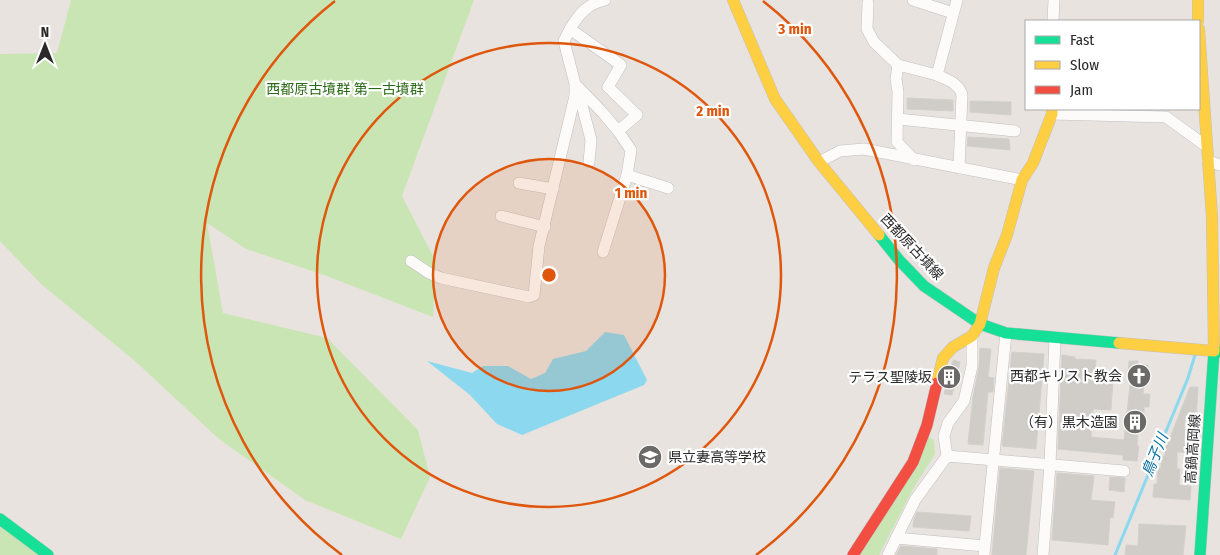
<svg xmlns="http://www.w3.org/2000/svg" width="1220" height="555" font-family="'Fira Sans Condensed','Noto Sans JP',sans-serif">
<style>
.green{fill:#cae5b4}
.water{fill:#8cd8ef}
.lines{fill:none;stroke-linecap:round;stroke-linejoin:round}
.stream{stroke:#8cd8ef;stroke-width:3}
.building{fill:#d0cdc9;stroke:#d3cfca}
.street-casing{stroke:#c1bfc0;stroke-width:12}
.fast-casing{stroke:#c1bfc0;stroke-width:12}
.slow-casing{stroke:#c1bfc0;stroke-width:12}
.jam-casing{stroke:#c1bfc0;stroke-width:12}
.street{stroke:#fcfbfa;stroke-width:11}
.fast{stroke:#16e098;stroke-width:11}
.slow{stroke:#ffcf43;stroke-width:11}
.jam{stroke:#f24e42;stroke-width:11}
.ring{fill:none;stroke:#de570d;stroke-width:2.5}
.labels{text-anchor:middle;dominant-baseline:central;stroke-width:4.5;stroke-linejoin:round;paint-order:stroke}
.park-label{font-size:14px;fill:#296a15;stroke:#fff}
.street-label{font-size:14px;fill:#292929;stroke:#fff}
.poi-label{font-size:14px;fill:#292929;stroke:#fff;text-anchor:end}
.water-label{font-size:15px;font-style:italic;fill:#0570a1;stroke:#fff}
.centre{fill:#de570d;stroke:#fff;stroke-width:2.5}
.ring-label{font-size:15px;text-anchor:middle;font-weight:bold;fill:#de570d;stroke:#fff;stroke-width:4.5;stroke-linejoin:round;paint-order:stroke}
</style>
<rect width="100%" height="100%" fill="#e8e3de"/>
<g class="green">
<path d="M71,0H474L402,196L436,262L433,317L324,275L246,249L207,223L223,313L327,338L418,430L430,477L401,539L305,500L219,439L135,361L41,284L0,241V54L57,53Z"/>
<path d="M927,436L934,440L935,454L913,489L879,555H857Z"/>
<path d="M0,519L48,555H0Z"/>
</g>
<path class="water" d="M605,332L624,335L647,380L644,385L522,435L497,424L470,395L427,361L472,373L483,366H508L531,379L545,373L553,359L586,351Z"/>
<g class="lines">
<path class="stream" d="M1115,555L1188,378L1195,355"/>
</g>
<g class="building">
<path d="M907,98L953,100V111L907,109Z"/>
<path d="M970,101L1011,102V115L970,112Z"/>
<path d="M968,137L1009,139L1010,150L967,146Z"/>
<path d="M980,348L991,349L988,377L994,378L993,392H988L983,445L968,444L973,397L979,367Z"/>
<path d="M1012,352L1044,354L1036,449L1002,446Z"/>
<path d="M1062,355L1075,357V359L1096,360L1094,378L1113,379L1111,410L1093,409L1091,437L1124,440L1131,376H1128L1129,361H1138V365H1148L1147,377H1145L1143,394H1150L1149,407H1144V430H1138L1137,446H1139L1137,461L1123,460V455L1058,449Z"/>
<path d="M954,360L960,362L952,395L944,394L952,363Z"/>
<path d="M1190,387H1198L1196,419H1185L1184,444L1195,445V453L1177,452V469H1180L1179,485L1191,486L1190,500L1153,497L1154,484H1157L1158,468H1161V456H1165L1166,443H1168Z"/>
<path d="M1000,468L1034,471L1026,555H992Z"/>
<path d="M1057,473L1094,476L1091,500L1115,502L1113,518L1110,517L1108,545L1052,540Z"/>
<path d="M1110,477L1125,478L1124,492L1109,490Z"/>
<path d="M917,512L971,516L969,531L913,527L914,519Z"/>
<path d="M1139,524L1186,526L1183,555H1125L1126,545L1138,546Z"/>
<path d="M901,546L937,549V555H896Z"/>
</g>
<g class="lines">
<g class="street-casing">
<g id="street">
<path d="M913,0L953,13"/>
<path d="M957,0L937,75C947,80 959,83 962,95L959,168"/>
<path d="M868,3L867,29L874,42L898,65L937,75"/>
<path d="M1053,21L1054,0"/>
<path d="M898,65L896,79L898,92L897,142L914,160"/>
<path d="M578,87L603,113L618,131"/>
<path d="M575,96L581,101L591,140L589,162"/>
<path d="M1052,114L1166,117L1206,146"/>
<path d="M898,119L1015,131"/>
<path d="M1208,161L1220,165"/>
<path d="M819,162L840,151L864,149L1022,180"/>
<path d="M627,175L668,188"/>
<path d="M519,183L553,189"/>
<path d="M501,216L545,227"/>
<path d="M603,252L627,175L631,150L618,131L637,115L608,87L621,65L570,29C579,14 587,4 605,0"/>
<path d="M411,261L429,273L441,278L529,297L534,295L539,246L575,96V84L564,41L570,29"/>
<path d="M947,456L944,436L948,423L964,401L972,366V336"/>
<path d="M896,538L984,546"/>
<path d="M888,555L915,500L947,456L1124,471"/>
<path d="M984,555L1006,333"/>
<path d="M1043,555L1050,465L1055,338"/>
</g>
</g>
<g class="fast-casing">
<g id="fast">
<path d="M879,235L899,260L924,286L980,324L1006,333L1119,343"/>
<path d="M0,519L48,555"/>
<path d="M1200,555L1214,351L1220,352"/>
</g>
</g>
<g class="slow-casing">
<g id="slow">
<path d="M733,0L775,99L819,162L879,235"/>
<path d="M1198,0V21"/>
<path d="M1119,343L1214,351L1212,217L1199,29"/>
<path d="M937,383L943,358L953,347L972,336L980,324L994,268L1007,235L1022,180L1033,163L1052,114V109"/>
</g>
</g>
<g class="jam-casing">
<path id="jam" d="M853,555L913,462L927,425L937,383"/>
</g>
<use href="#street" class="street"/>
<use href="#fast" class="fast"/>
<use href="#slow" class="slow"/>
<use href="#jam" class="jam"/>
</g>
<circle cx="549" cy="275" r="116" fill="#de570d" fill-opacity=".12"/>
<g class="ring">
<circle cx="549" cy="275" r="116"/>
<circle cx="549" cy="275" r="232"/>
<path d="M342 555A348 348 0 0 1 335 1M763 1A348 348 0 0 1 756 555"/>
</g>
<defs>
<g id="church-disc" transform="scale(1.25)"><circle r="9.5" fill="#6c6a68" stroke="#fff"/><path d="M-1.2-6h2.4v3.5h3.3v2.4h-3.3V6h-2.4V-.1h-3.3v-2.4h3.3Z" fill="#fff"/></g>
<g id="building-disc" transform="scale(1.25)"><circle r="9.5" fill="#6c6a68" stroke="#fff"/><path d="M-4-6H4V6H1V3H-1V6H-4ZM-2.5-4.3h1.7v1.8h-1.7ZM.8-4.3h1.7v1.8H.8ZM-2.5-1h1.7V.8h-1.7ZM.8-1h1.7V.8H.8Z" fill="#fff"/></g>
<g id="school-disc" transform="scale(1.25)"><circle r="9.5" fill="#6c6a68" stroke="#fff"/><path d="M0-5L7-2L0 1L-7-2ZM-4 1L0 2.5L4 1V4Q0 6-4 4Z" fill="#fff"/></g>
</defs>
<g fill-rule="evenodd">
<use href="#church-disc" x="1139" y="376"/>
<use href="#building-disc" x="949" y="377"/>
<use href="#building-disc" x="1135" y="422"/>
<use href="#school-disc" x="650" y="457"/>
</g>
<g class="labels">
<g class="park-label">
<text x="345" y="89">西都原古墳群 第一古墳群</text>
</g>
<g class="street-label">
<text transform="translate(912 247) rotate(47)">西都原古墳線</text>
<text transform="translate(1193 449) rotate(-86)">高鍋高岡線</text>
</g>
<g class="poi-label">
<text x="1122" y="376">西都キリスト教会</text>
<text x="932" y="377">テラス聖陵坂</text>
<text x="1118" y="422">（有）黒木造園</text>
<text x="668" y="457" text-anchor="start">県立妻高等学校</text>
</g>
<g class="water-label">
<text transform="translate(1155 455) rotate(-68)">鳥子川</text>
</g>
</g>
<circle cx="549" cy="275" r="8" class="centre"/>
<g class="ring-label">
<text x="795" y="34">3 min</text>
<text x="713" y="116">2 min</text>
<text x="631" y="198">1 min</text>
</g>
<rect x="1025" y="20" width="175" height="90" fill="#ffffff" stroke="#a9a9a9"/>
<rect x="1035" y="36" width="25" height="8" fill="#16e098" stroke="#a9a9a9"/>
<text x="1070" y="45" font-size="15" fill="#292929">Fast</text>
<rect x="1035" y="61" width="25" height="8" fill="#ffcf43" stroke="#a9a9a9"/>
<text x="1070" y="70" font-size="15" fill="#292929">Slow</text>
<rect x="1035" y="86" width="25" height="8" fill="#f24e42" stroke="#a9a9a9"/>
<text x="1070" y="95" font-size="15" fill="#292929">Jam</text>
<g transform="translate(45 45)" stroke="#ffffff" stroke-width="4" paint-order="stroke">
<path d="M0-4L9 19L0 12L-9 19Z" fill="#292929"/>
<text y="-8" font-size="14" font-weight="bold" text-anchor="middle" fill="#292929">N</text>
</g>
</svg>
